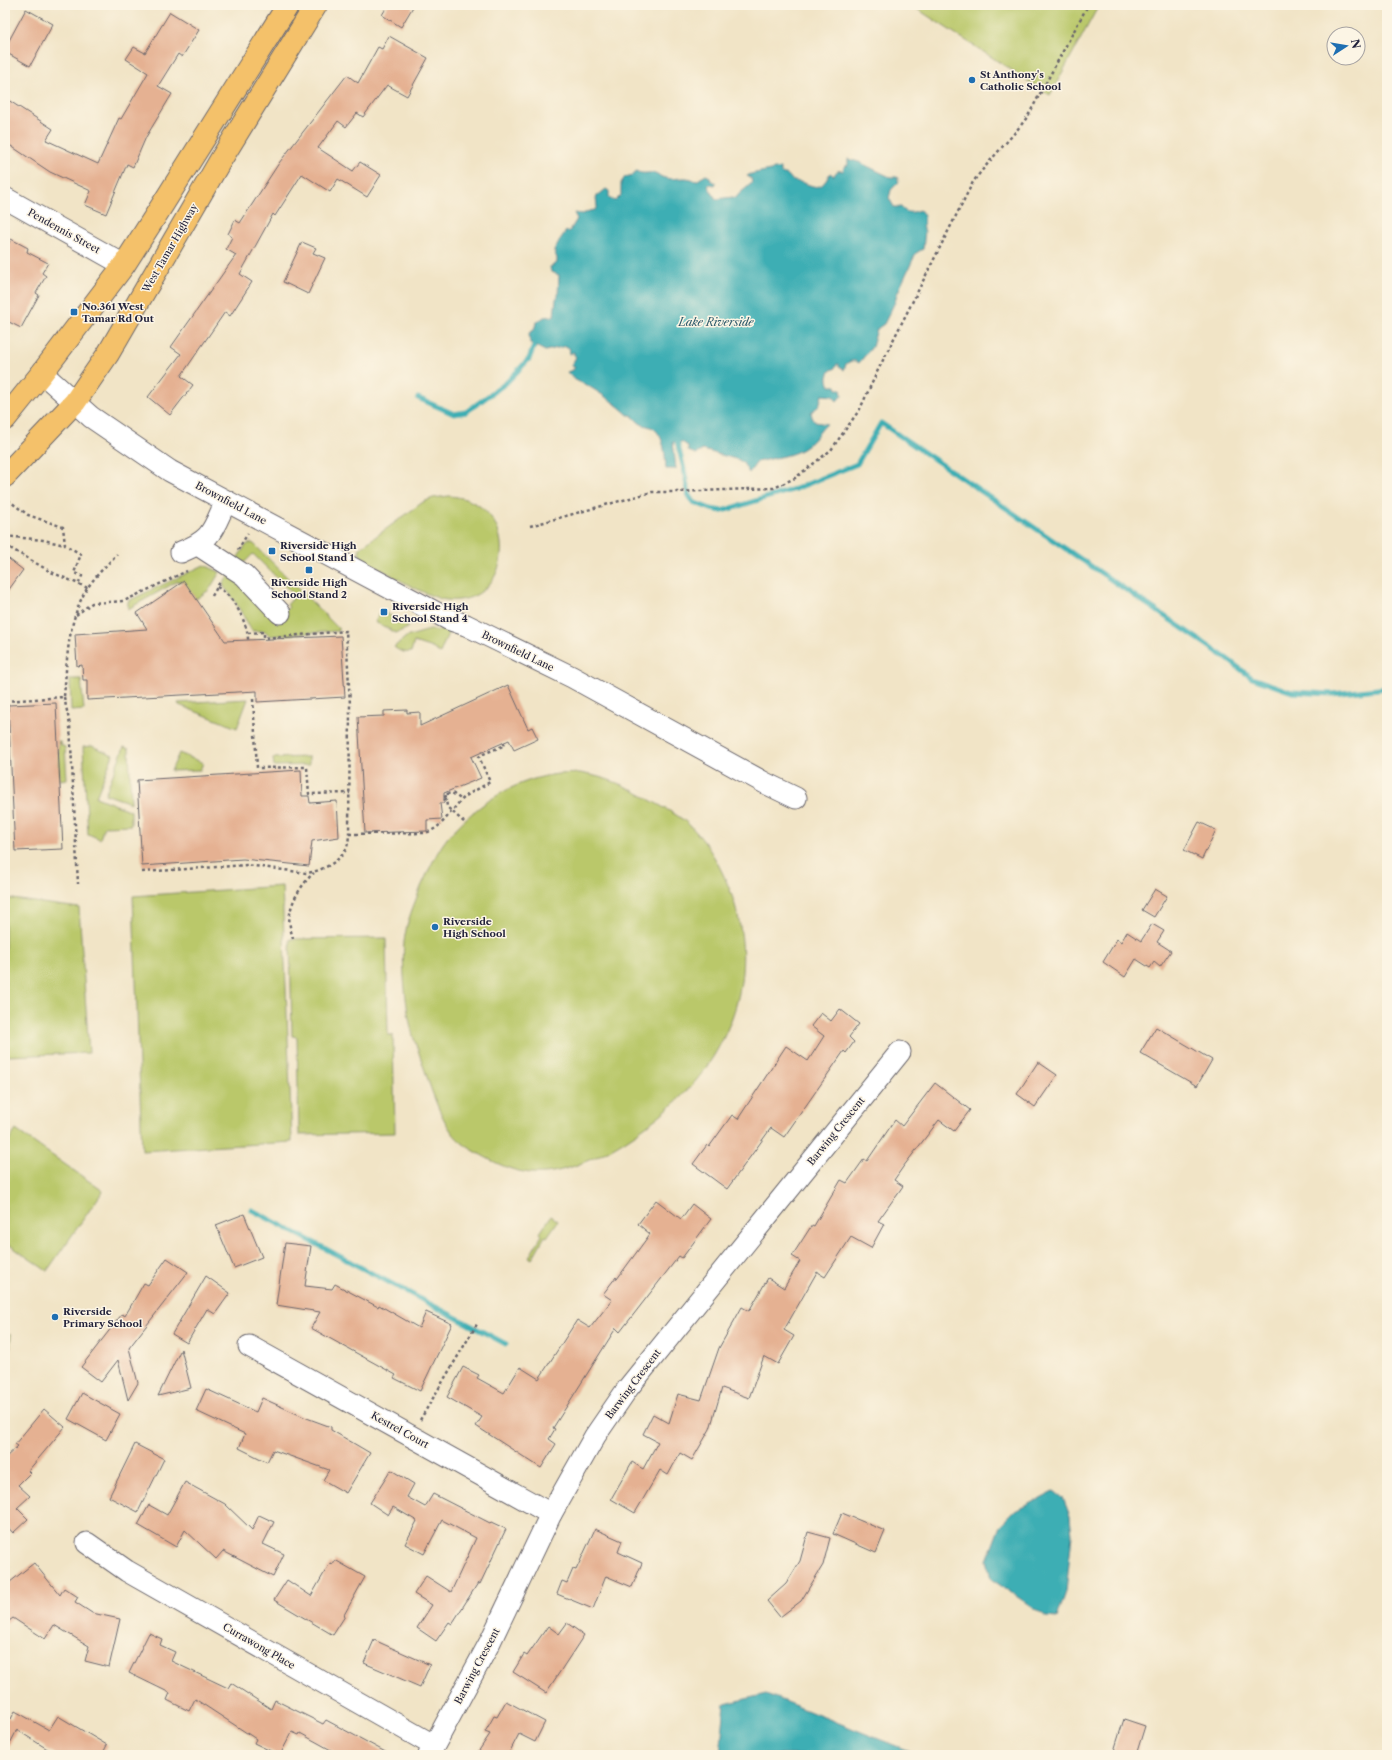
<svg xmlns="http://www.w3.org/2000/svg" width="1392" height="1760" font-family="'Libre Caslon Text',serif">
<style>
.green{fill:#bac86a;stroke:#6e7552}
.water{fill:#3daeb4;stroke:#306878}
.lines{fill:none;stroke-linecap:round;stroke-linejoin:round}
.stream{stroke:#3daeb4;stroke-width:5}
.building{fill:#e5b192}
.minor-casing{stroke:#6a666c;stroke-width:23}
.highway-casing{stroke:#6a666c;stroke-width:24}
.path{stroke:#6a666c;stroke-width:2.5;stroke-dasharray:3 3;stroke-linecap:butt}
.minor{stroke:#fff;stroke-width:21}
.highway{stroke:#f4c16b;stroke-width:22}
.poi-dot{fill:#1f6fb2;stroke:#fcf5e5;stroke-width:1.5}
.labels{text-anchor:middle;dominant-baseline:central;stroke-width:3;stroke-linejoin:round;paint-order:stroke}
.poi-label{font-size:10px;font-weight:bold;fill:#22223b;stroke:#fcf5e5;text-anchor:start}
.street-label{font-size:10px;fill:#22223b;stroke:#fcf5e5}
.water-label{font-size:11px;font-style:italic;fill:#2d5a6b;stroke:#fcf5e5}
</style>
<rect width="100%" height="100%" fill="#fcf5e5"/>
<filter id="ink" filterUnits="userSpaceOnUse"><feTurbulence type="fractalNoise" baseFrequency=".025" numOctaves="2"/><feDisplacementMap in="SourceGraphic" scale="8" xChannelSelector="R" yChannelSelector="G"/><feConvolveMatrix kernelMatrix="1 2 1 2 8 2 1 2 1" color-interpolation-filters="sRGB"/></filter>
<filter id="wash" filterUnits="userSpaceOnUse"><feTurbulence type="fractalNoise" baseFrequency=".012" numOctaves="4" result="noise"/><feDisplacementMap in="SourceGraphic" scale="16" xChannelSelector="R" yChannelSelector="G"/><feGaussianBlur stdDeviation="0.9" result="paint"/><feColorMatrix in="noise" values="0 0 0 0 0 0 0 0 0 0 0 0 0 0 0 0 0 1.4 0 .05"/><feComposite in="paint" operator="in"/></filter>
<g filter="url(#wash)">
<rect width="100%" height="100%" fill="#f1e4c6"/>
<g class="green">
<path d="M911,5H1099L1050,95Z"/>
<path d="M449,496C523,501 515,607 447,600C427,598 381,569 362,558L359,553L360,548L423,502L433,498Z"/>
<path d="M251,543L254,544L338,628V631L270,636L265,631H252L233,598L224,587L223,583L228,576L235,579L276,620L289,607L287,605L295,596L253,554L243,564L236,560L246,545Z"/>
<path d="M204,565L220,572L209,590L196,599L183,581L176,582L128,609V601Z"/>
<path d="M381,611L407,624L408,628L396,633L375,622Z"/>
<path d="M430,630L449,631L440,653L432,648L414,642L411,652C403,653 399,651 394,647L406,637Z"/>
<path d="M70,679H81L84,710L71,711Z"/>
<path d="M248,699L237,728L179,705L178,703Z"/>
<path d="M58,741L60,742L61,745L65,747L67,779L60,780Z"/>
<path d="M92,746L113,755L96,797L131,811V825L104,826L100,839L88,834L83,747Z"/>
<path d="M124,747L129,749L131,803L105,794Z"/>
<path d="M179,753L203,763L200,770L171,771Z"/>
<path d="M309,757V765L274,766L273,758Z"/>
<path d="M580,773C609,778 625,785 650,800C661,806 674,813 685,821C701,835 713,853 722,872C755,939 748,1008 705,1069C682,1102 634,1138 598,1156C553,1177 527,1181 483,1156C471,1149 459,1143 451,1131C437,1111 430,1085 422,1062C418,1049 412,1036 410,1023C405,1000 402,965 404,942C406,923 414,904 421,887C429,870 437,850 449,836C475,806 511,782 551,775C561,773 571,774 580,773Z"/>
<path d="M282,886L292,1142L142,1151L133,896Z"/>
<path d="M5,898L79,908L89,1053L5,1056Z"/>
<path d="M386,938L388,1035H393L395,1133L299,1135L297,1037L292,1036L290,939Z"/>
<path d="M16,1130L103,1191L47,1271L5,1242V1146Z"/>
<path d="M551,1216L558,1221L547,1237L545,1236L532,1259L529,1257L542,1235L540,1233Z"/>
<path d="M5,1334H11L8,1391H5Z"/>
</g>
<g class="water">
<path d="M848,159L859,162L890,177H897L899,182L891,190L889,198L894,207H901C906,214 912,213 920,210C925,216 926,220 922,227L925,231L923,249L916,253L897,294L895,302L884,324L877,329L872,347L859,363C854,359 850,361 846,364L844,370L839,367V364H837L834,369L831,370C827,376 827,380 830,386H836L837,389H841L842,395L837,401L833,396L822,395L819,406L811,412L812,417L815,422L827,424C820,430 815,439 808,445C794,457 775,457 757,462L749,473L743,463L739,460L703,450L696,454L688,451V446L682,442H673L676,469H666C665,456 665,436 653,428C649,426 647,426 643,425C638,423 635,418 631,415H628C618,405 603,395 590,387C580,381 576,383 567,372L573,370L575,367L571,366L576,357L574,355V352L569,354L570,349L566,346L545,351L530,343L529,333L534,330L536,323L544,317L554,316L556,299L558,296L559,275L551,272L550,267L557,263V258L554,251L559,241L566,231L569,232L577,219L574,213L583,214L589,211L595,210L597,206L596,197L606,189L609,191V197L615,201L621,195V183L625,177L633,175L636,171C643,175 647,172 654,173C658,173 659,176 662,177C673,182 685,174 696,181L706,175L710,177L711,181L716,183L715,185L710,184L708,186L716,199L733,197L736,198L739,194L752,183L751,178L747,176L751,174L780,168L781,173L788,175L793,181C812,182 819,197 830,173L834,176C836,171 838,170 843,171L844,167L848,165Z"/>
<path d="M1054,1491L1063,1498L1070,1516L1072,1535L1066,1592L1057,1618L1047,1617L991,1579L987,1560L1000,1526L1015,1511Z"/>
<path d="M766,1694L919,1755H920H720L725,1704Z"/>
</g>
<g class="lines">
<g class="stream">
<path d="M418,398L454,414L466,412L506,383L529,359L534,346"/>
<path d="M677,441L685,473L688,494L693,502L711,509L722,511L795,489L857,464L881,423L1226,658L1252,678L1292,692L1332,694L1387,688"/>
<path d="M252,1210L506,1344"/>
</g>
</g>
<g id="blocks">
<g class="building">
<path d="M388,5H414L401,27L382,15Z"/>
<path d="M26,9L53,24L30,66L5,52V48Z"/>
<path d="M170,12L199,30L182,57L178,54L158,86L172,94L146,137L133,167L127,164L106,214L85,205L91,191L50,172L5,142V98L53,129L46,140L98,164L119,118L121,119L148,73L126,59L134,47L145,53Z"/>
<path d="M389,36L428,58L407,96L387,85L363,117L357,113L346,127L338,121L318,148L353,171L360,162L381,175L367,197L338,179L330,192L302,174L275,216L273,214L240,274L252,282L230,316L225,312L181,376L193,385L170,415L148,397L181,354L171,347L236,255L226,249L232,237L228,234L235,220L240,223L279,163L347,75L358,83L378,47L382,49Z"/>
<path d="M11,239L28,248L27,252L48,263L42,273L46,276L36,293L39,295L21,328L5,320V250Z"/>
<path d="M302,242L316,248L313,253L325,258L308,294L283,282Z"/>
<path d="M5,556L23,570L5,595Z"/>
<path d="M184,581L225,641L341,636L345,697L257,702V691L87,700V680H83L82,665L77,666L75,634L147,629L137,613Z"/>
<path d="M508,685L528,729L532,727L538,739L514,750L509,740L471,757L481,778L444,793V803H440L442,819L427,820V831L365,833L358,717L384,716V711L407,710V713L420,712V726Z"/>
<path d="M56,703L63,849L15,851L8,705Z"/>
<path d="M301,770L302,796H309L310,803L337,801L339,837L312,841L309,866L243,859L142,866L137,780Z"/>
<path d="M1199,822L1216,830L1202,859L1184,850Z"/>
<path d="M1155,889L1167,896L1154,917L1142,910Z"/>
<path d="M1152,924L1164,931L1157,942L1171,951L1160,967L1154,962L1150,968L1136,959L1125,977L1103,962L1117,939L1121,942L1127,932L1141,941Z"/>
<path d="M840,1009L859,1024L849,1037L854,1042L846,1053L844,1051L784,1137L771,1128L727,1189L693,1164L707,1145L709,1147L732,1115L738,1119L786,1046L808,1061L824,1036L811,1026L821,1013L831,1021Z"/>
<path d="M1156,1027L1212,1060L1197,1086L1140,1053Z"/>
<path d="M1038,1062L1057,1075L1035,1107L1017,1094Z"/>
<path d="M935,1083L970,1110L954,1131L939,1120L903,1167L894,1180L903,1186L878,1221L884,1224L871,1248L851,1237L825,1277L817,1272L784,1330L794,1336L778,1364L764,1356L749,1398L722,1388L710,1429L692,1460L680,1453L668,1475L660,1470L635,1513L611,1499L632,1462L643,1469L658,1442L643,1434L653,1414L669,1423L678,1394L701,1400L719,1348L742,1307L749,1311L768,1278L784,1288L800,1261L792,1256L812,1225L814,1226L841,1180L847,1183L864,1159L867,1161L895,1120L902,1126Z"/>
<path d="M656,1200L681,1219L692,1204L711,1219L682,1258L679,1256L620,1332L616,1328L553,1428L555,1429L549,1439L556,1444L541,1468L476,1426L482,1417L447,1397L463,1367L479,1375L477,1378L504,1393L520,1367L539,1379L577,1320L590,1328L612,1300L603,1294L616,1277L617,1279L650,1234L638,1224Z"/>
<path d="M244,1214L262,1257L234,1268L216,1225Z"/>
<path d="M285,1243L311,1246L305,1286L332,1289L335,1284L378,1307L379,1305L419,1328L426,1312L452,1324L420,1391L394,1378L396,1375L311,1328L320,1312L276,1305Z"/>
<path d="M167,1258L188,1272L129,1348L138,1383L128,1400L118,1360L101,1382L81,1367L122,1314L125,1316L144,1283L148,1285Z"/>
<path d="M206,1276L230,1293L215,1314L207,1309L187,1343L172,1334Z"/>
<path d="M181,1349L191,1388L158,1396Z"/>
<path d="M206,1389L256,1412L262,1398L304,1417L331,1427V1430L370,1453L346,1493L323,1480L329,1470L273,1450L267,1462L239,1448L245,1434L196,1411Z"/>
<path d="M82,1393L120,1414L106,1440L68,1419Z"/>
<path d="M44,1409L65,1427L28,1471L30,1473L18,1485L30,1496L17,1508L28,1519L13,1533L5,1524V1458L18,1446L15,1444Z"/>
<path d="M135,1444L164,1459L138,1512L109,1497Z"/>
<path d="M391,1470L414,1484L407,1497L425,1507L433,1494L490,1523L491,1522L506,1529L480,1584L478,1583L452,1624L449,1622L436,1641L417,1628L432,1605L414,1594L426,1576L451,1592L476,1538L442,1520L424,1554L405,1544L417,1521L393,1507L388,1515L370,1503Z"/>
<path d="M185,1482L225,1504L252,1530L259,1515L274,1522L263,1544L284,1554L273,1577L223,1551L216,1559L185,1530L176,1547L138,1525L149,1505L167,1515Z"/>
<path d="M842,1513L885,1531L876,1553L833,1534Z"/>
<path d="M595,1529L622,1541L618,1552L642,1563L632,1587L606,1576L593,1609L557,1594L562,1581L567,1583L573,1569L576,1570Z"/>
<path d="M808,1532L830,1538L823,1565L801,1601L780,1617L767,1601L786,1584L800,1561Z"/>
<path d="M335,1560L365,1577L344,1615L345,1616L333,1635L274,1600L287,1580L311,1596L330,1563L333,1564Z"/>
<path d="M34,1563L60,1595L64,1588L78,1597L75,1602L92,1613L120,1619L109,1667L85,1661L89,1646L54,1625L45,1639L13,1618L5,1624V1586Z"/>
<path d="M567,1623L584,1635L546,1693L513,1672L524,1654L527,1656L548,1626L559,1634Z"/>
<path d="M149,1633L162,1639L160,1645L175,1652L171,1661L228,1688L231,1683L271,1709L275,1700L323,1724L326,1720L391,1755H340L300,1733L299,1735L292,1732L280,1755H279L254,1743L256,1739L195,1699L189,1711L167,1700L170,1693L129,1673Z"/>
<path d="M374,1640L430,1665L420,1687L364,1663Z"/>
<path d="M506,1701L545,1722L535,1742L519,1734L508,1755H476L490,1734L485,1732L494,1716L497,1717Z"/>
<path d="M15,1711L49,1730L58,1716L107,1745L102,1755H57L17,1730L5,1753V1715L11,1719Z"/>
<path d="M1124,1719L1145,1726L1136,1755H1120L1121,1753L1114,1751Z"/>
</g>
</g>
</g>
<g filter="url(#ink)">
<use href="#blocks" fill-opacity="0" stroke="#6a666c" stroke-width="1"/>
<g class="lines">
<g class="minor-casing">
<g id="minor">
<path d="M5,198L124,265"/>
<path d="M42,373L91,417L170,471L448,619L466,625L572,677L765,783L796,798"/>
<path d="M198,545L244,575L280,613"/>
<path d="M181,552C213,539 212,531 226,501"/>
<path d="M249,1346L551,1514"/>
<path d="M87,1543L127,1571L433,1745"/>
<path d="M429,1755L490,1642L551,1514L595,1436L628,1388L900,1052"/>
</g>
</g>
<g class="highway-casing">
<g id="highway">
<path d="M5,419L42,373L124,265L156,215L288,5"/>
<path d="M5,476L75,402L108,354L220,161L316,5"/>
</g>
</g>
<g class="path">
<path d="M8,500L28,515L63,527L65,545L81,554L74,573L82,576L78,584"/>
<path d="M530,526L652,492H678L774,488L795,478L831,450L860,409L878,370L973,182C990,159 1011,139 1028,116L1088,5"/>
<path d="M5,536L43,540L65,545"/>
<path d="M5,545L51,572L88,588"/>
<path d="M238,550L248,533"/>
<path d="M217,587C233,595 248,623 248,640"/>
<path d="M212,596L220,582"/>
<path d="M76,615L92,603L124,601L187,571"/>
<path d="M248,633L264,632V638L347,631"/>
<path d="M64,697L70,725L78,884"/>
<path d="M253,699L257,768L307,767L309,794L350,793"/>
<path d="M5,701L64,697C67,662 67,624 85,592C93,578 106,566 117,554"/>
<path d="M444,797L447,796L446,794L452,793L462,800"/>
<path d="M444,800L446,799L447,807L465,823"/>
<path d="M349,834L425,833C444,828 451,808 466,796C473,791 482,787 490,782L479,757L481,755L505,745L503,742"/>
<path d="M142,872L247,865L306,873C320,872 342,861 347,847C348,843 349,838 349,834L350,705L346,630"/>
<path d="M293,939C291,931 288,922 290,914C291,901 304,881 314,873"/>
<path d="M420,1420L477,1324"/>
</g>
<use href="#minor" class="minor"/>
<use href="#highway" class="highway"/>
</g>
</g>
<g class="poi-dot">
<circle cx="972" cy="80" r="4"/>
<rect x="70" y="308" width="8" height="8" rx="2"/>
<rect x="268" y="547" width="8" height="8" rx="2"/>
<rect x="305" y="566" width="8" height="8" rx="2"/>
<rect x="380" y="608" width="8" height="8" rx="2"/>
<circle cx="435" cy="927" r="4"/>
<circle cx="55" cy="1317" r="4"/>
</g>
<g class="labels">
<g class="poi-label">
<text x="980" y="74">St Anthony's<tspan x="980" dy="12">Catholic School</tspan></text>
<text x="82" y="306">No.361 West<tspan x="82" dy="12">Tamar Rd Out</tspan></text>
<text x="280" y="545">Riverside High<tspan x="280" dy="12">School Stand 1</tspan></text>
<text x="309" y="582" text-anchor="middle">Riverside High<tspan x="309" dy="12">School Stand 2</tspan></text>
<text x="392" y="606">Riverside High<tspan x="392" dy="12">School Stand 4</tspan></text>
<text x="443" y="921">Riverside<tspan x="443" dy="12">High School</tspan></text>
<text x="63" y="1311">Riverside<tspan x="63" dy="12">Primary School</tspan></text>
</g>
<g class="street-label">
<text transform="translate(64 231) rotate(29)">Pendennis Street</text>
<text transform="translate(170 248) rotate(-60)">West Tamar Highway</text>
<text transform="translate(231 503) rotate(28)">Brownfield Lane</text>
<text transform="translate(518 651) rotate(26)">Brownfield Lane</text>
<text transform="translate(836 1131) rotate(-51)">Barwing Crescent</text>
<text transform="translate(633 1384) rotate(-53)">Barwing Crescent</text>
<text transform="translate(400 1430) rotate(29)">Kestrel Court</text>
<text transform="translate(259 1646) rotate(30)">Currawong Place</text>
<text transform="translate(477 1666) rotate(-62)">Barwing Crescent</text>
</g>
<g class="water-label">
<text x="716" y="322">Lake Riverside</text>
</g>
</g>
<rect width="1392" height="1760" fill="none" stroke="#fcf5e5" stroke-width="20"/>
<g transform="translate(1346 46) rotate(78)"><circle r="19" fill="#fcf5e5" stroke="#a5a1a1"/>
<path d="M0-3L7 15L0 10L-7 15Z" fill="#1f6fb2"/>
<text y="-6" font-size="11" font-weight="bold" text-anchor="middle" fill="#22223b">N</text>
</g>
</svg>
